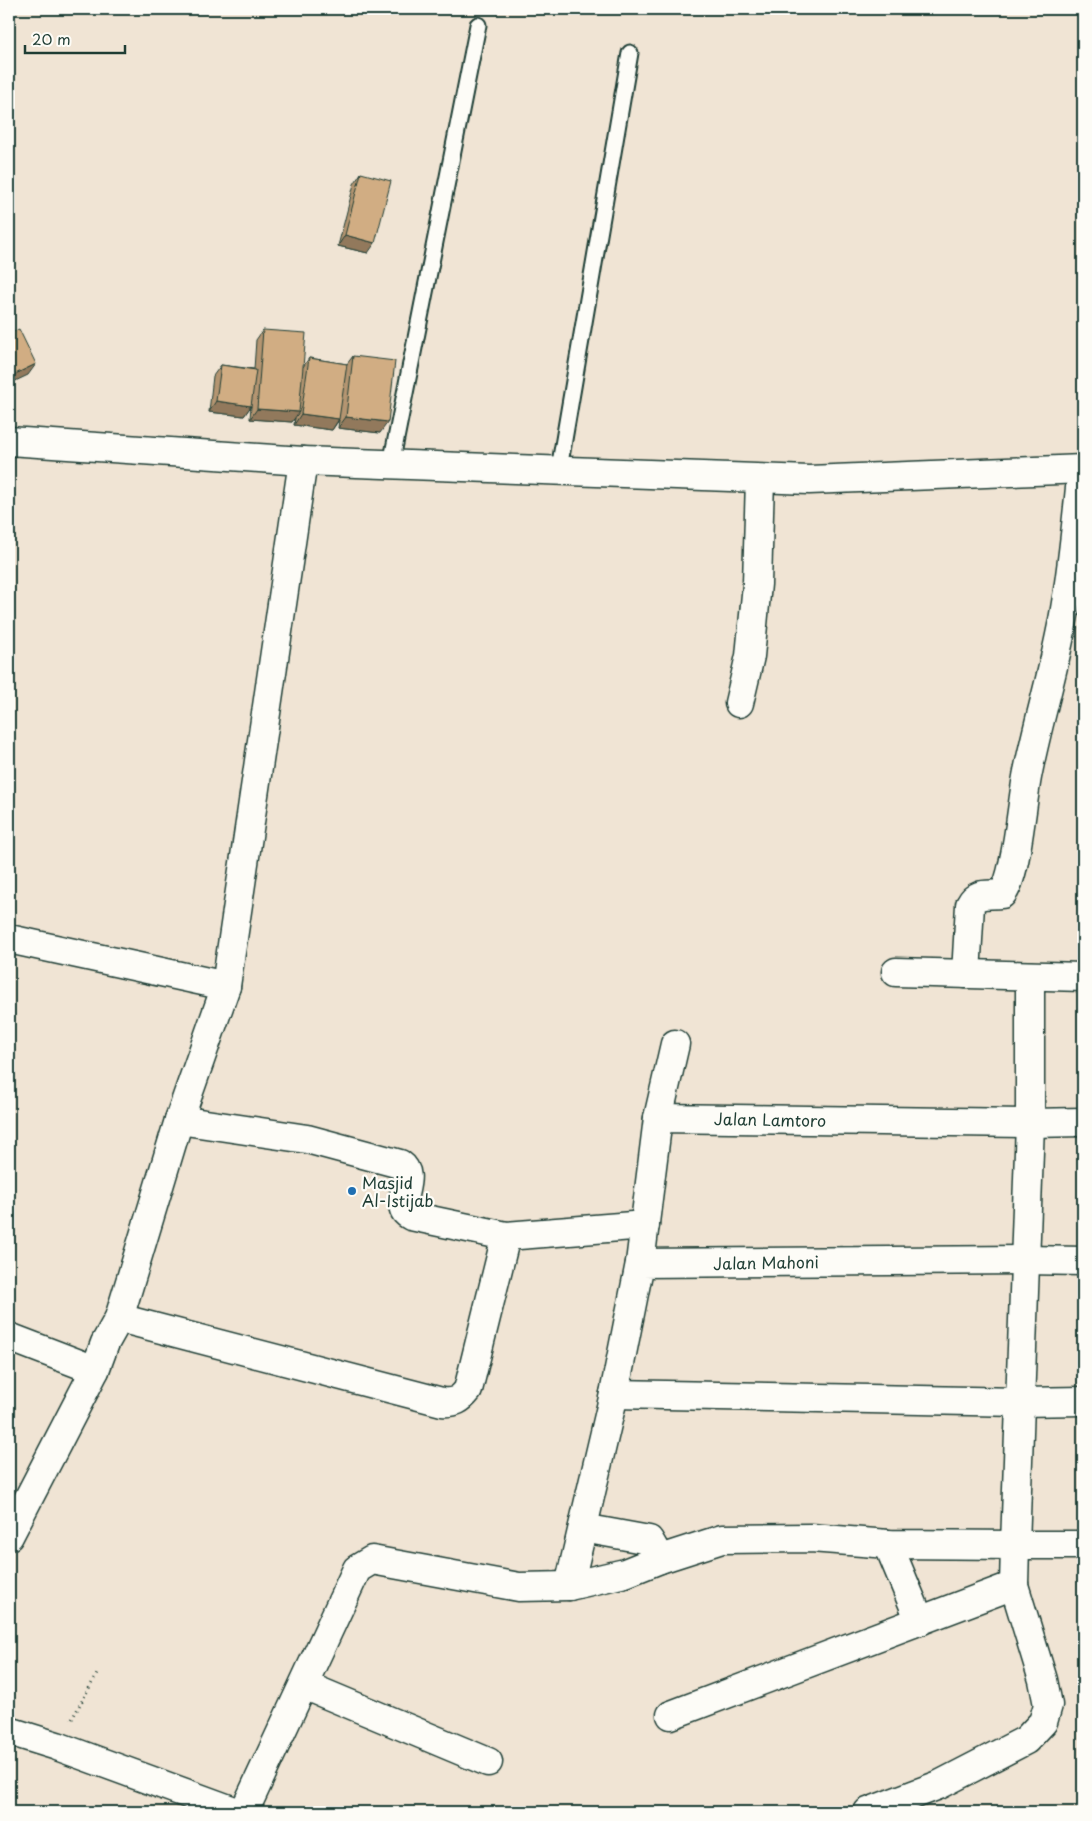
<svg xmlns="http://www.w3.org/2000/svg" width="1092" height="1821" font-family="'Playpen Sans',sans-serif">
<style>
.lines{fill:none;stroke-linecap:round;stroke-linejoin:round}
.service-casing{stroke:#1f3d34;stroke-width:19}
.minor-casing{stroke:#1f3d34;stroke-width:31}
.path{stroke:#1f3d34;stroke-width:3;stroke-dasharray:1 4;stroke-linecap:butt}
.service{stroke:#fdfcf7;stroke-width:15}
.minor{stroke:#fdfcf7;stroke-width:28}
.wall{fill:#b49571;stroke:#1f3d34}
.shaded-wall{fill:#92795c;stroke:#1f3d34}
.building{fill:#d1ad83;stroke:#1f3d34}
.poi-dot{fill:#1f6fb2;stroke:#fdfcf7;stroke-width:2}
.labels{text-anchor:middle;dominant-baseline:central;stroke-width:4.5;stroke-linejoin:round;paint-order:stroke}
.street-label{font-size:16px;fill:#1f3d34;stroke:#fdfcf7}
.poi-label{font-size:16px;fill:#1f3d34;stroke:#fdfcf7;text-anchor:start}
</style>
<rect width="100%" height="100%" fill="#f0e4d4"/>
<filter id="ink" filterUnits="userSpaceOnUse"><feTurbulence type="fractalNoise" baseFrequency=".02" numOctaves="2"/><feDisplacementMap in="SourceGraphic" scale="10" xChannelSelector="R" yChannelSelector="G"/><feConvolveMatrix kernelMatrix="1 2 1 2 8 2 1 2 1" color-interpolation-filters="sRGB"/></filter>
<g filter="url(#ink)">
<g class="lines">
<g class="service-casing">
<g id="service">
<path d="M391,464L478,25"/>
<path d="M559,469L630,53"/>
</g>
</g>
<g class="minor-casing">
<g id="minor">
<path d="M9,441L303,461L226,986"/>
<path d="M303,461L809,480L1083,469"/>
<path d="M739,703L750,656L757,584L760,479"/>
<path d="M9,939L226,986L179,1120L119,1318L105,1343L95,1370L9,1536"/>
<path d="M896,972L1083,977"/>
<path d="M966,974L970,905C977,891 988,896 1002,894C1017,877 1022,798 1028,772C1039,717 1056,664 1065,609C1073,563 1077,515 1082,469"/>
<path d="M658,1118L675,1044"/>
<path d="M179,1120L307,1139L400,1164C419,1177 390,1206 411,1216L506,1236L645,1225"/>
<path d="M640,1263L658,1118L1030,1123L1083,1122"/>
<path d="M119,1318L442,1402C455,1403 460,1400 468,1390L506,1236"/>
<path d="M9,1337L95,1370"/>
<path d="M614,1394L640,1263L1025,1260L1083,1261"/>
<path d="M583,1528L649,1540L660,1559"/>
<path d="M888,1544L920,1621"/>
<path d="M569,1586L614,1394L1020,1402L1083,1401"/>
<path d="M304,1685L488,1762"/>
<path d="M671,1715L1014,1585L1015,1545H1083"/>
<path d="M9,1731L57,1746L237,1812"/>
<path d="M244,1812L357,1569L372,1560L519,1587L569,1586L625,1573L660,1559L722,1539L811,1538L888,1544L1015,1545L1030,1123V976"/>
<path d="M868,1812L939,1785L1026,1740L1043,1722L1048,1705L1043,1680L1014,1585"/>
</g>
</g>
<path class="path" d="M72,1719L98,1672"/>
<use href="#service" class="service"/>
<use href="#minor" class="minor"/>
</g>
<g class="wall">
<path d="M361,173L368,253L338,246L354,184Z"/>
<path d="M263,330L303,367L309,358L347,364L353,356L380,433L338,428L339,420L332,430L294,425L295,418L292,422L250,419L251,406L244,416L209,412L213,376L221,365L254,369L256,340Z"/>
</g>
<g class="shaded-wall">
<path d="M345,235L375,243L368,253L338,246Z"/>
<path d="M36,364L28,375L9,384V377Z"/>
<path d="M216,401L251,406L244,416L209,412Z"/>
<path d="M257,409L299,412L292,422L250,419Z"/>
<path d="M301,414L339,419L332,430L294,425Z"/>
<path d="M346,417L388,422L380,433L338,428Z"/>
</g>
<g class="building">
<path d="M361,173L391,181L375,243L345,235Z"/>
<path d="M19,329L36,364L9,377V334Z"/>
<path d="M263,330L306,333L299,412L257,409Z"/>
<path d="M353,356L395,361L388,422L346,417Z"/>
<path d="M309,358L347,364L339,419L301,414Z"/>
<path d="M221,365L256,370L251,406L216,401Z"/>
</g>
</g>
<circle class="poi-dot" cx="352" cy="1191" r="5"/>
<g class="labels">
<g class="street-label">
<text transform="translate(770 1119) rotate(1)">Jalan Lamtoro</text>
<text transform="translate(766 1262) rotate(-1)">Jalan Mahoni</text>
</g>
<g class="poi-label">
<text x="362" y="1182">Masjid<tspan x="362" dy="18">Al-Istijab</tspan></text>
</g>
</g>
<rect width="1092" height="1821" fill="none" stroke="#fdfcf7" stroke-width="30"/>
<rect x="15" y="15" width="1062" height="1791" fill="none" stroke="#1f3d34" stroke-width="2" filter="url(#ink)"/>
<path d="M25 45v8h100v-8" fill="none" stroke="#1f3d34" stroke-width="2.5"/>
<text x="32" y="45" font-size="15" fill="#1f3d34" stroke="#fdfcf7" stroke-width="4" paint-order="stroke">20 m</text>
</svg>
